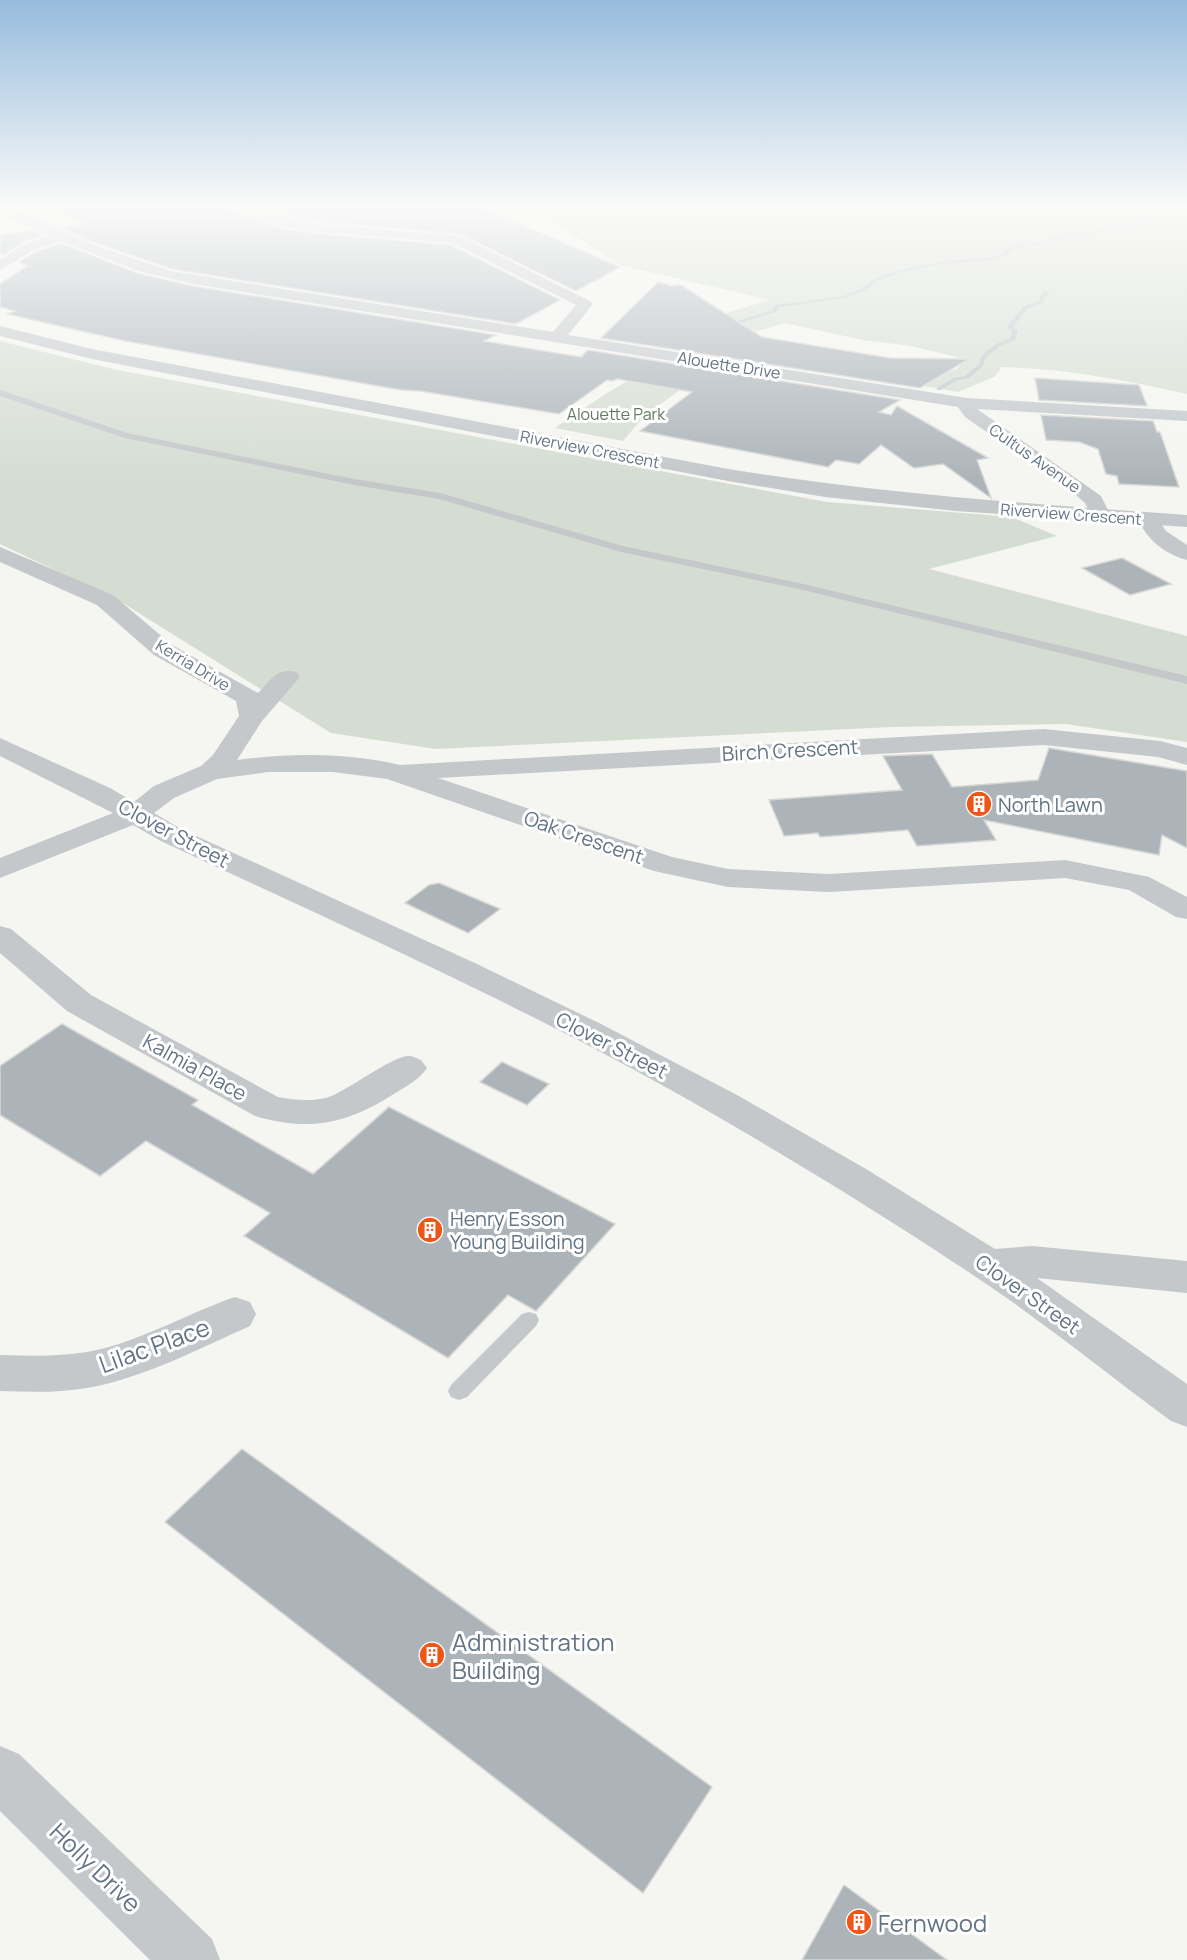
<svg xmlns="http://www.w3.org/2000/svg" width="1187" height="1960" font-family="Manrope,sans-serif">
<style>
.green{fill:#d5ddd2}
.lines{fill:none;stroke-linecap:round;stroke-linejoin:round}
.stream{fill:#bdc8cd;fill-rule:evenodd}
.building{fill:#acb4ba;stroke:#d6d6d4;stroke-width:1.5}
.service{fill:#c4c8cb;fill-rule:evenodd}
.minor{fill:#c4c8cb;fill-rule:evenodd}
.tertiary{fill:#c4c8cb;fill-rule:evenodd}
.labels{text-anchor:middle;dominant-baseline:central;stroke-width:6;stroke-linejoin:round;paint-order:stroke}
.far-street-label{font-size:16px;fill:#627384;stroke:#fff}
.far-park-label{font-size:16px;fill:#657b61;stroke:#fff}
.street-label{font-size:20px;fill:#627384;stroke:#fff}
.poi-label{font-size:20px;fill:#627384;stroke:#fff;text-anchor:start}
.near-street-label{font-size:24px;fill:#627384;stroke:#fff}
.near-poi-label{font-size:24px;fill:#627384;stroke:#fff;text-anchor:start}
</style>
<rect width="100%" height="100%" fill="#f5f5f1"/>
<g class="green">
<path d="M529,206H1187V394C1125,380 1065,369 1002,367L994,377L958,392L912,384L957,369L965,359L911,346L863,340L785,323L730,339L719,315L770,300L619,265Z"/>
<path d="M0,341L117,370L827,502L1012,517L1057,536L929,569L1187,636V742L1066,724L892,727L436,749L331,733L118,600L0,544Z"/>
<path d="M660,362L708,370L645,415L623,441L555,428L607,393Z"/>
</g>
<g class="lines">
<g class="stream">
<path d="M1187,208V210L1122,228L1089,235L1064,237L1039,245L1021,246L1014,249L1006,256L990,260L941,264L899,273L880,280L864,291L845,298L780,307L776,312L727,327L722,326L772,310L776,305L844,296L860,289L876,278L896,271L941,262L990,258L1002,254L1010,247L1019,244L1039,243L1064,235L1089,233L1121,226Z"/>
<path d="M1042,290H1046L1049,294L1044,297V302L1027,309L1013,327L1018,331L1015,340L1000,346L986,357L983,366L969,378L957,380L941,390H937V388L953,378L965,376L979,364L982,355L996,344L1011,338L1012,331L1007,327L1023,307L1040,300V296L1044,294Z"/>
</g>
</g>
<g class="building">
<path d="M229,206L231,211L281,228L310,233L451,245L560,300L516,324L172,269L101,245L61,228L87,225L43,207Z"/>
<path d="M254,206H478L620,267L576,291L460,234L310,221Z"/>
<path d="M33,231L43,236L25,241L4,255L0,253V235Z"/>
<path d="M61,243L137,273L193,286L496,335L484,341L581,357L588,350L900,400L879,412L891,415L897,406L988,458L977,460L991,498L943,464L914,468L881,445L859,464L836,460L828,467L640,431L692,392L617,379L613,381L607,380L559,414L420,391L401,390L125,341L7,314L15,311L0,307V284L27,266L19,262L37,251Z"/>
<path d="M658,282L672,286L681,285L762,337L890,358L969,359L920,388L601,338Z"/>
<path d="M1035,378L1139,385L1147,406L1039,400Z"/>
<path d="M1041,415L1153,421L1157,432H1160L1179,487L1119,484L1117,476L1106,474L1098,449L1079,442L1046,440Z"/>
<path d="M1122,558L1171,584L1130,595L1082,568Z"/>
<path d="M1049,748L1187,771V848L1162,835L1159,855L984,820L996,840L917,846L908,830L820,837L818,833L784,836L769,800L902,790L883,756L932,754L952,787L1038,780Z"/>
<path d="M439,883L500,909L468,933L405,903L429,885Z"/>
<path d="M62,1024L198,1100L192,1105L313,1174L389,1107L615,1224L536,1311L508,1295L448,1358L244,1236L270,1213L146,1141L100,1176L0,1115V1066Z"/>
<path d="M502,1062L549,1084L527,1105L480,1082Z"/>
<path d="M242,1449L712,1787L643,1893L165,1522Z"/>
<path d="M844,1885L947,1960H802Z"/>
</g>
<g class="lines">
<g class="service">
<path d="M0,390L127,433L354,479L440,493L623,546L799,583L1187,676V684L799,589L621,552L439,499L354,485L125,438L0,396Z"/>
<path d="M529,1312L536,1314L539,1320L536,1326L467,1397L459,1400L451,1397L448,1391L451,1385L522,1314Z"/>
</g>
<g class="minor">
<path d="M0,206H6L100,247L171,271L553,332L576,305L452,243L310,231L282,226L232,209L231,206C258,205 283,218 310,223L460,236L590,301L593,304L568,335L967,398L1187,411V421L977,409L1101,496L1111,516L1108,520L1101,522L1094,520L1085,503L1075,494L965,417L958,407L194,284L138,271L61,241L36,249L0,270V260L26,243L49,236L0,213Z"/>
<path d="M1148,513L1155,515L1166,531L1187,545V560C1165,554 1147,540 1138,519L1141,515Z"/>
<path d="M0,547L113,595L172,645L258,693C270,681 277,667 296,672L300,677L262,721L237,760C289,753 347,752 400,765L1044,729L1160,741L1187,748V765L1158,757L1044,745L438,778L672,857L728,869L829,874L1065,860L1149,877L1187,897V919L1176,917L1129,890L1065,878L829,892L728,887L654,871L387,779L333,772H268L217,779L174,798L154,813L181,829L477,964L601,1024L737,1095L866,1169L995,1249L1032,1246L1187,1261V1293L1037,1278L1187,1384V1427L1171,1421C1105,1372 1041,1320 973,1275C888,1218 801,1165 713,1114C536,1011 346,928 161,841L133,825L0,878V858L113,813L0,756V738L110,788L134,802L154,786L201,766L213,755L239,716L236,701L154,655L97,605L0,562Z"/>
<path d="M0,926L11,929L91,995L278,1097C294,1100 313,1102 329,1097C350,1089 391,1057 408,1056C412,1056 417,1058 421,1060L427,1068C419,1080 406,1086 394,1094C346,1124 310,1132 255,1116L67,1011L0,953Z"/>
<path d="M235,1297L250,1302L256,1314L250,1326C198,1349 144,1378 87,1388C58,1393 29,1392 0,1391V1355C32,1356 65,1357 97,1350C145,1339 188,1313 235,1297Z"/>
<path d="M0,1746L19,1754L212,1939L220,1960H150L0,1811Z"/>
</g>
<path class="tertiary" d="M0,326L92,349L728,469C881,494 1033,504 1187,515V527L956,511L825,497L728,481L92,359L0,336Z"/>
</g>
<linearGradient id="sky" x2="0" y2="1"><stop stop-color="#97bcdd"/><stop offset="0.43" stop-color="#fafaf9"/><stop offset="1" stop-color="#fafaf9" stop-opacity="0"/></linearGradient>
<rect width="1187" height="480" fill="url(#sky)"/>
<defs>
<g id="building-disc" transform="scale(1.35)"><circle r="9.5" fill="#ee5618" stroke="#fff"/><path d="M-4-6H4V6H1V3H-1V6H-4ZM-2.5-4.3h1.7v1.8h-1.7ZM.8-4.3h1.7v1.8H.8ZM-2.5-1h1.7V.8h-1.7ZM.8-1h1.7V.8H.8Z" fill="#fff"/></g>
</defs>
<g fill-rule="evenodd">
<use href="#building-disc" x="979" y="804"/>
<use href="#building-disc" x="430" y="1230"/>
<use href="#building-disc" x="432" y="1655"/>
<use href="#building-disc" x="859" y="1922"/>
</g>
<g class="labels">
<g class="far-street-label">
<text transform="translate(729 365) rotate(9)">Alouette Drive</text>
<text transform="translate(590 449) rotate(11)">Riverview Crescent</text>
<text transform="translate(1035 458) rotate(35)">Cultus Avenue</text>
<text transform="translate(1071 514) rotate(4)">Riverview Crescent</text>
<text transform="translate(193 665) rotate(31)">Kerria Drive</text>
</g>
<g class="far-park-label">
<text x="616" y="414">Alouette Park</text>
</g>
<g class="street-label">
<text transform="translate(790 750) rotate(-3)">Birch Crescent</text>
<text transform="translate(174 833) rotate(28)">Clover Street</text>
<text transform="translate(584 837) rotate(19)">Oak Crescent</text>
<text transform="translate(612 1045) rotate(27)">Clover Street</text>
<text transform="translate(195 1067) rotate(29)">Kalmia Place</text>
<text transform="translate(1028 1294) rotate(35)">Clover Street</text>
</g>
<g class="poi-label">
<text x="998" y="804">North Lawn</text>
<text x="450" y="1218">Henry Esson<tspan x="450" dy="23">Young Building</tspan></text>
</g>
<g class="near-street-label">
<text transform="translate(154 1345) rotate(-20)">Lilac Place</text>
<text transform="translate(96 1867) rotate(44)">Holly Drive</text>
</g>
<g class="near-poi-label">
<text x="452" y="1641">Administration<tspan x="452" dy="28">Building</tspan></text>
<text x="878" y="1922">Fernwood</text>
</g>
</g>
</svg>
